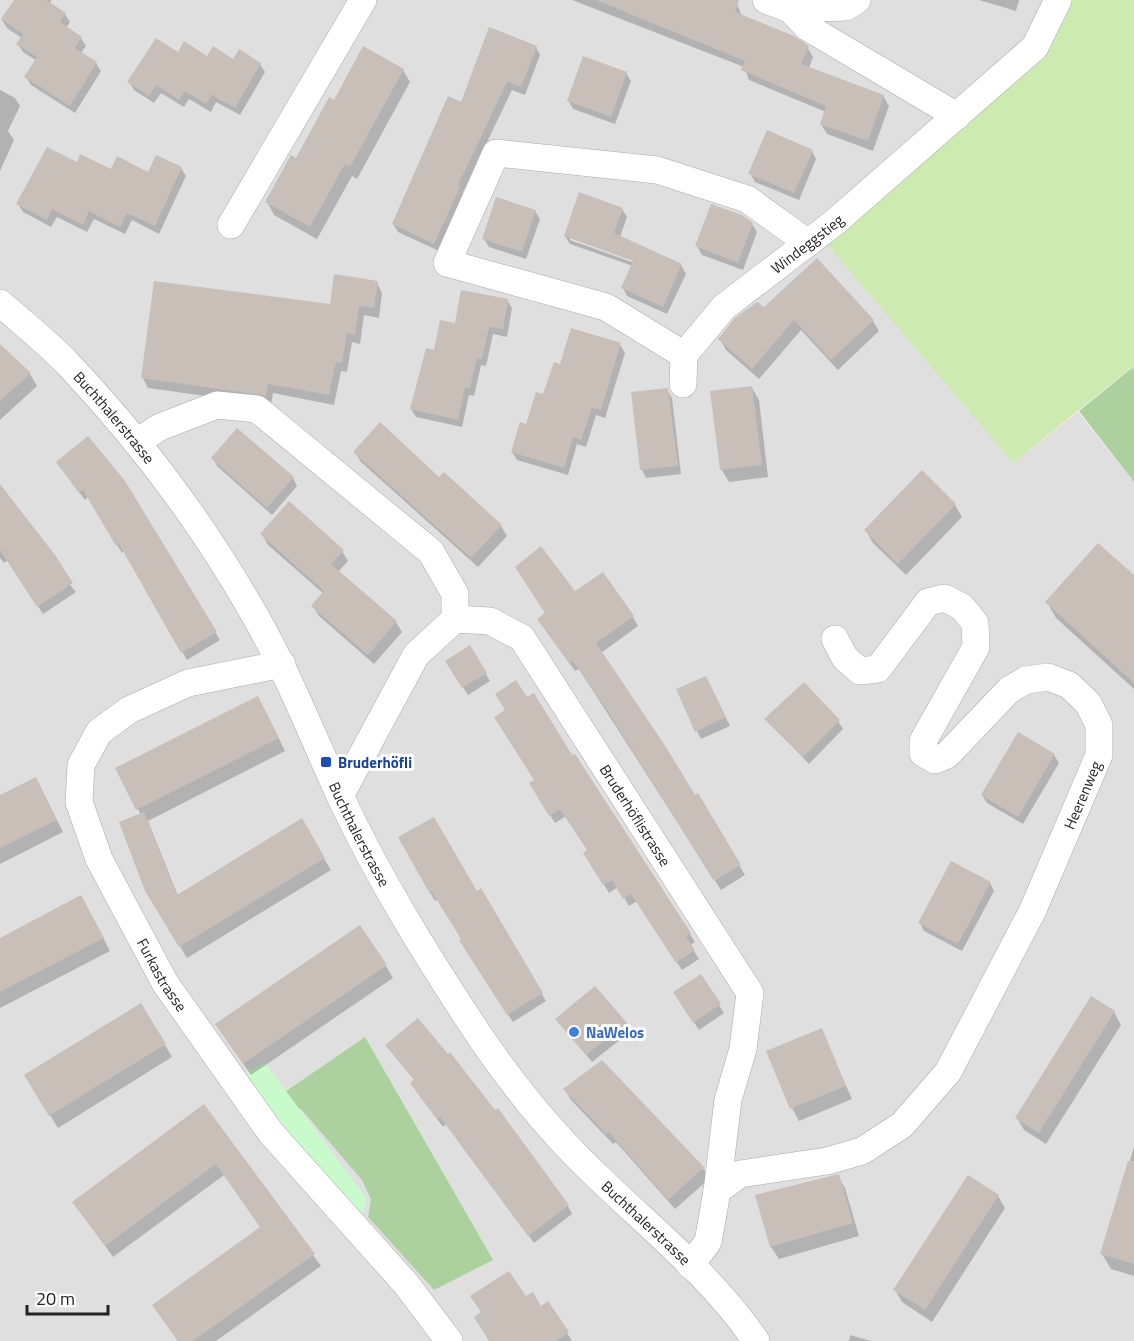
<svg xmlns="http://www.w3.org/2000/svg" width="1134" height="1341" font-family="'Titillium Web',sans-serif">
<style>
.residential{fill:#e0dfdf}
.grass{fill:#cdebb0}
.forest{fill:#add19e}
.park{fill:#c8facc}
.shadow{fill:#0003;fill-rule:evenodd}
.building{fill:#c7bfb8}
.lines{fill:none;stroke-linecap:round;stroke-linejoin:round}
.minor-casing{stroke:#a9a9a9;stroke-width:28}
.minor{stroke:#fff;stroke-width:27}
.transit-dot{fill:#1a4fb4;stroke:#fff;stroke-width:2}
.shop-dot{fill:#3f7fe0;stroke:#fff;stroke-width:2}
.labels{text-anchor:middle;dominant-baseline:central;stroke-width:6;stroke-linejoin:round;paint-order:stroke}
.street-label{font-size:15px;fill:#222;stroke:#fff}
.transit-label{font-size:15px;font-weight:bold;fill:#164399;stroke:#fff;text-anchor:start}
.shop-label{font-size:15px;font-weight:bold;fill:#366cbe;stroke:#fff;text-anchor:start}
</style>
<rect width="100%" height="100%" fill="#f2efe9"/>
<path class="residential" d="M0,0H1060L1033,46L815,229L1013,463L1078,412L1134,482V1341H0Z"/>
<path class="grass" d="M1066,0H1134V371L1131,368L1013,463L820,236Z"/>
<g class="forest">
<path d="M1132,368L1134,371V482L1079,411Z"/>
<path d="M365,1037L493,1260L434,1290L368,1217L371,1199L362,1180L302,1110L279,1096Z"/>
</g>
<path class="park" d="M265,1063L367,1199L361,1218L238,1078Z"/>
<g class="shadow">
<path d="M16,0H51L50,5L65,14L70,22L66,28L81,38L86,46L81,53L96,63L101,71L75,113L31,85L26,77L37,61L23,52L18,44L22,38L7,28L2,20Z"/>
<path d="M572,0H728L737,4L742,16L807,47L813,57L809,68L883,96L889,106L873,151L827,134L821,124L826,112L749,80L744,67Z"/>
<path d="M979,0H1019L1016,11Z"/>
<path d="M536,47L540,55L525,95L512,90L463,192L464,195L439,251L398,232L393,224L462,104Z"/>
<path d="M208,58L260,64L265,72L240,115L216,102L211,112L189,99L184,107L161,93L154,103L134,90L129,82Z"/>
<path d="M403,70L410,82L357,179L352,176L317,239L274,215L267,202L334,102Z"/>
<path d="M626,73L631,81L615,124L573,109L568,100Z"/>
<path d="M0,90L15,98L20,106L8,131L14,140L0,171Z"/>
<path d="M812,151L816,159L799,200L755,182L750,173Z"/>
<path d="M77,164L111,171L149,174L181,168L186,176L159,234L132,220L125,234L94,219L87,232L57,217L51,227L23,212L18,204Z"/>
<path d="M622,209L627,217L620,237L681,265L686,274L667,314L627,296L623,288L633,266L570,244L565,236ZM570,236L641,262L640,265L570,240Z"/>
<path d="M535,211L540,219L526,259L489,247L484,239Z"/>
<path d="M752,224L757,232L743,270L702,255L697,246Z"/>
<path d="M377,283L382,293L379,318L364,315L360,344L352,342L347,372L341,371L334,405L273,393L271,405L148,388L143,378L332,306Z"/>
<path d="M507,300L512,308L507,337L493,334L486,366L481,365L474,396L469,395L462,427L416,417L411,409L435,352L457,324Z"/>
<path d="M764,309L873,321L879,331L838,370L801,330L759,379L726,350L720,339Z"/>
<path d="M620,345L625,353L605,418L596,415L586,447L577,444L568,475L517,460L512,452L561,366Z"/>
<path d="M0,348L30,374L37,386L0,420Z"/>
<path d="M752,388L759,400L768,477L729,482L721,469Z"/>
<path d="M667,390L672,398L681,474L646,478L642,470L633,394Z"/>
<path d="M355,452L439,480L501,526L507,536L478,567L361,462Z"/>
<path d="M213,458L293,478L297,486L272,515L217,466Z"/>
<path d="M63,470L124,482L220,640L187,660L124,551L122,553L88,497L85,500Z"/>
<path d="M0,502L76,592L43,614L8,560L4,563L0,558Z"/>
<path d="M955,505L962,517L906,575L873,543L866,531Z"/>
<path d="M262,534L342,551L348,561L338,572L396,622L402,632L374,664L319,616L313,606L324,594L268,545Z"/>
<path d="M1134,577V689L1056,618L1047,602Z"/>
<path d="M575,593L633,617L638,626L601,653L694,797L697,795L745,875L721,890L579,669L575,671L545,629Z"/>
<path d="M470,647L490,681L468,695L447,661Z"/>
<path d="M710,686L730,726L701,739L697,731Z"/>
<path d="M265,710L285,751L148,821L178,896L301,821L331,870L187,958L147,891L141,815L117,769Z"/>
<path d="M766,719L838,721L843,729L809,764Z"/>
<path d="M1054,755L1059,763L1023,824L987,803L982,795Z"/>
<path d="M574,756L695,942L690,945L699,959L682,970L637,901L629,906L618,887L609,893L585,853L589,851L566,816L555,823L531,784Z"/>
<path d="M42,791L63,832L0,864V797Z"/>
<path d="M400,838L476,893L481,890L546,1001L513,1022L465,949L463,939L438,899L435,901Z"/>
<path d="M990,883L994,891L962,951L924,931L920,923Z"/>
<path d="M88,909L110,951L0,1008V940Z"/>
<path d="M386,966L393,978L251,1075L225,1037Z"/>
<path d="M701,976L724,1013L699,1030L680,1001Z"/>
<path d="M1114,1012L1121,1025L1046,1144L1024,1130L1017,1118Z"/>
<path d="M557,1020L626,1023L631,1031L592,1062Z"/>
<path d="M821,1030L852,1099L799,1121L792,1108Z"/>
<path d="M165,1045L172,1057L58,1128L26,1076Z"/>
<path d="M392,1053L568,1206L572,1214L534,1243L446,1124L443,1127L416,1091L415,1081Z"/>
<path d="M601,1062L703,1168L709,1179L675,1209L616,1142L613,1144L571,1100L565,1090Z"/>
<path d="M204,1106L321,1266L216,1341H178L161,1317L261,1228L224,1175L113,1257L74,1202Z"/>
<path d="M1134,1147V1276L1111,1269L1102,1254Z"/>
<path d="M838,1176L845,1188L859,1236L779,1259L771,1247L757,1196Z"/>
<path d="M998,1196L1005,1208L932,1322L902,1302L895,1290Z"/>
<path d="M525,1298L541,1308L548,1303L572,1341H490Z"/>
<path d="M850,1335L871,1341H849Z"/>
</g>
<g class="building">
<path d="M14,0H46L66,13L60,22L82,37L75,48L97,62L70,106L24,77L37,57L16,44L23,34L1,19Z"/>
<path d="M596,0H739L735,12L794,36L809,46L801,64L884,95L868,141L820,124L826,106L741,70L745,61Z"/>
<path d="M489,27L537,46L521,87L508,82L506,84L458,185H461L434,244L392,224L448,96L461,102Z"/>
<path d="M156,38L178,52L184,41L207,56L213,46L233,59L239,49L261,63L235,108L212,95L206,104L185,91L179,100L156,85L149,96L127,82Z"/>
<path d="M363,46L404,69L350,167L345,164L310,227L265,202L291,155L296,158L329,97L334,100Z"/>
<path d="M583,56L627,72L611,117L567,101Z"/>
<path d="M767,130L813,150L794,193L748,174Z"/>
<path d="M47,147L77,162L80,154L111,169L117,156L148,172L156,155L182,167L155,226L127,213L120,227L89,211L83,225L52,209L47,220L16,204Z"/>
<path d="M579,192L623,208L614,233L682,264L663,307L621,288L633,261L564,236Z"/>
<path d="M496,197L536,210L522,252L482,239Z"/>
<path d="M711,204L742,215L753,223L738,263L695,246Z"/>
<path d="M817,258L874,320L831,360L794,320L752,369L718,339L735,318L757,302L764,307Z"/>
<path d="M334,274L378,281L374,308L359,306L355,335L347,333L342,363L336,362L329,395L268,384L266,396L141,378L154,281L330,304Z"/>
<path d="M461,290L508,299L503,329L489,327L482,359L477,358L470,388L465,387L458,420L410,409L426,348L434,350L440,320L455,323Z"/>
<path d="M571,328L621,343L601,410L592,408L581,440L573,437L564,468L511,452L520,422L526,424L536,392L543,394L554,362L560,364Z"/>
<path d="M0,344L31,373L0,401Z"/>
<path d="M752,386L762,465L720,470L710,391Z"/>
<path d="M668,388L678,466L640,470L631,392Z"/>
<path d="M380,422L439,477L444,472L502,525L471,558L353,452Z"/>
<path d="M237,428L294,477L267,508L211,458Z"/>
<path d="M88,436L125,481L217,632L181,653L119,544L116,546L83,490L79,493L56,462Z"/>
<path d="M922,470L956,504L898,564L864,530Z"/>
<path d="M0,484L55,555L73,583L37,607L0,550Z"/>
<path d="M289,501L344,550L331,564L397,621L368,655L311,606L324,591L260,534Z"/>
<path d="M1098,543L1134,575V683L1045,602Z"/>
<path d="M541,546L575,591L603,572L634,616L596,643L666,747L695,795L698,793L741,865L714,881L605,707L572,660L569,663L537,619L545,613L515,567Z"/>
<path d="M470,645L487,673L462,688L445,661Z"/>
<path d="M706,676L726,717L695,732L676,689Z"/>
<path d="M516,680L527,697L534,693L572,755L575,754L691,933L686,936L695,950L676,963L631,894L623,899L612,880L603,885L583,853L587,850L560,809L549,816L529,783L534,780L494,717L505,710L495,694Z"/>
<path d="M804,682L840,720L803,757L764,719Z"/>
<path d="M258,696L279,738L136,810L115,768Z"/>
<path d="M1018,732L1055,754L1018,817L981,795Z"/>
<path d="M36,777L57,820L0,848V795Z"/>
<path d="M144,812L177,895L302,818L325,858L179,947L145,891L119,822Z"/>
<path d="M434,817L477,891L481,888L543,993L507,1015L459,940L461,939L432,892L430,894L398,837Z"/>
<path d="M951,861L991,882L958,944L918,923Z"/>
<path d="M81,895L104,938L0,992V938Z"/>
<path d="M360,925L387,965L243,1064L215,1024Z"/>
<path d="M701,974L721,1004L693,1023L673,992Z"/>
<path d="M595,986L627,1023L586,1055L555,1019Z"/>
<path d="M1091,996L1115,1011L1039,1133L1015,1118Z"/>
<path d="M141,1003L166,1044L49,1116L24,1075Z"/>
<path d="M418,1018L448,1054L450,1052L495,1110L498,1108L569,1205L528,1236L440,1117L437,1119L410,1083L414,1079L385,1045Z"/>
<path d="M822,1028L846,1086L790,1109L766,1051Z"/>
<path d="M602,1060L704,1167L668,1200L609,1132L606,1134L563,1089Z"/>
<path d="M204,1104L315,1254L193,1341H178L152,1305L260,1227L216,1164L105,1246L72,1202Z"/>
<path d="M1128,1161H1134V1264L1100,1254Z"/>
<path d="M839,1174L853,1223L770,1247L755,1195Z"/>
<path d="M968,1175L999,1195L925,1310L893,1290Z"/>
<path d="M509,1271L526,1296L533,1292L541,1306L548,1301L569,1332L556,1341H489L474,1317L481,1312L470,1296Z"/>
</g>
<g class="lines">
<g class="minor-casing">
<g id="minor">
<path d="M766,0L790,9L846,7L857,0"/>
<path d="M790,9L807,27L957,116"/>
<path d="M231,225L363,0"/>
<path id="s1" d="M0,303C23,323 47,342 68,364C139,439 203,524 254,614C288,673 312,735 340,796C380,881 429,960 481,1038C506,1075 536,1113 566,1145C628,1211 705,1266 756,1341"/>
<path d="M684,355L606,307L447,263L496,153L657,170L747,199L808,243"/>
<path id="s2" d="M683,384L684,355L724,307L835,222L1035,47L1058,0"/>
<path d="M137,442L160,427L217,405L257,409L431,552L455,594V619"/>
<path id="s3" d="M282,664L188,683L129,710L99,732L81,765L79,802L99,859L165,983L271,1133L406,1284L449,1341"/>
<path id="s4" d="M340,796L416,655L455,619L490,621L522,638L750,993L743,1049L728,1100L717,1191L708,1242L690,1265"/>
<path id="s5" d="M717,1191L740,1174L827,1161L862,1151L902,1125L948,1072L1032,912L1099,755V725L1088,703L1069,685L1048,677L1026,680L1009,690L947,755L935,760L923,753V741L976,647L975,623L962,607L945,598L928,602L878,669L860,671L845,658L835,639"/>
</g>
</g>
<use href="#minor" class="minor"/>
</g>
<rect class="transit-dot" x="320" y="756" width="12" height="12" rx="3"/>
<circle class="shop-dot" cx="574" cy="1032" r="6"/>
<g class="labels">
<g class="street-label">
<text stroke="none"><textPath href="#s2" startOffset="196">Windeggstieg</textPath></text>
<text stroke="none"><textPath href="#s1" startOffset="162">Buchthalerstrasse</textPath></text>
<text stroke="none"><textPath href="#s5" startOffset="579">Heerenweg</textPath></text>
<text stroke="none"><textPath href="#s4" startOffset="495">Bruderhöflistrasse</textPath></text>
<text stroke="none"><textPath href="#s1" startOffset="648">Buchthalerstrasse</textPath></text>
<text stroke="none"><textPath href="#s3" startOffset="465">Furkastrasse</textPath></text>
<text stroke="none"><textPath href="#s1" startOffset="1134">Buchthalerstrasse</textPath></text>
</g>
<g class="transit-label">
<text x="338" y="762">Bruderhöfli</text>
</g>
<g class="shop-label">
<text x="586" y="1032">NaWelos</text>
</g>
</g>
<path d="M27 1305v9h81v-9" fill="none" stroke="#222222" stroke-width="3"/>
<text x="36" y="1305" font-size="18" fill="#222222" stroke="#ffffff" stroke-width="4.5" paint-order="stroke">20 m</text>
</svg>
